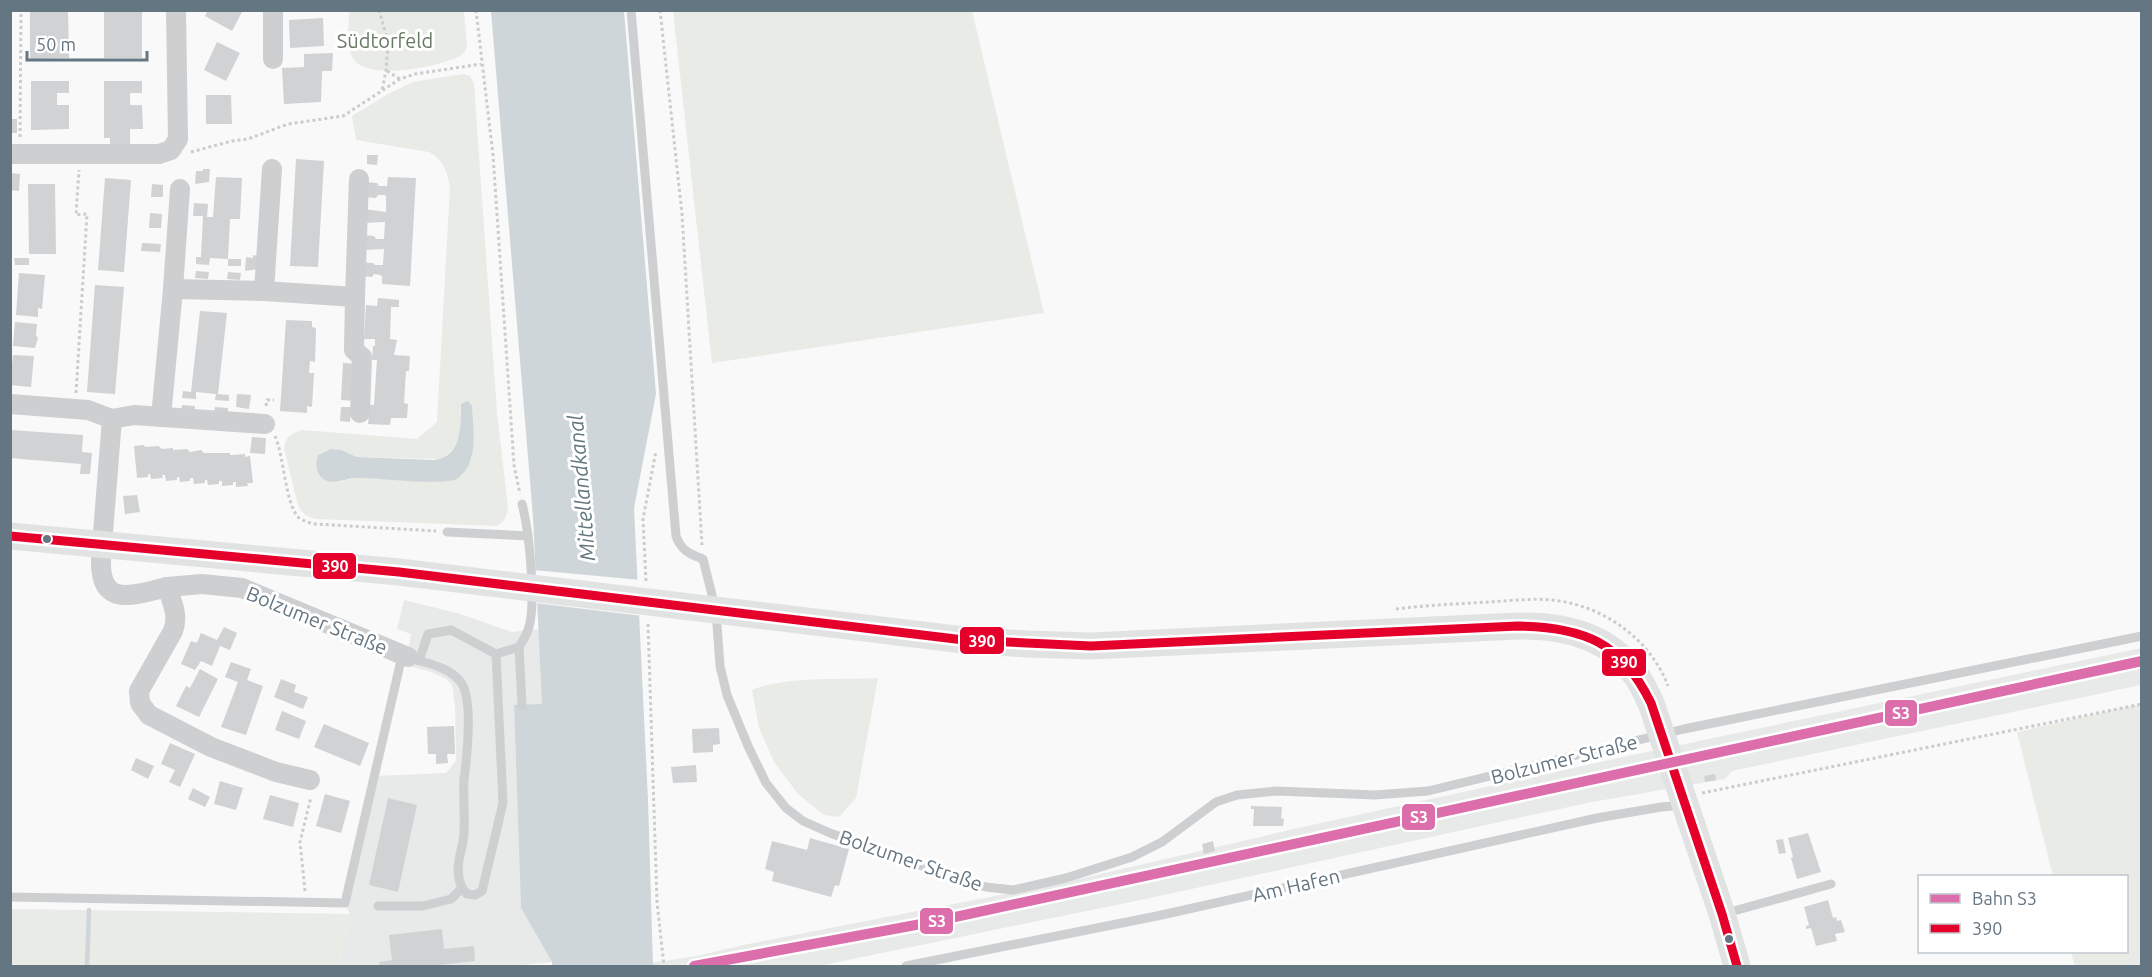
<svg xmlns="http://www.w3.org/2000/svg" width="2152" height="977" font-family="Ubuntu,sans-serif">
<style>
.built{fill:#e8e9e9}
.green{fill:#e8ebe6;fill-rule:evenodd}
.water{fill:#ced6d9}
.pier{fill:#f9f9f9}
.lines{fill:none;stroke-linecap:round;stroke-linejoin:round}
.stream{stroke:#ced6d9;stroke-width:4.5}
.building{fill:#d0d2d3}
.path{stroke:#cbcccd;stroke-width:3;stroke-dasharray:3 3;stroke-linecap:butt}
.lane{stroke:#cecfd0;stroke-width:9}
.street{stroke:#cecfd0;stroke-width:20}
.secondary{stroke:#e1e2e2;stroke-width:27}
.bus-1-casing{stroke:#fff;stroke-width:14}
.bus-1{stroke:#e4002b;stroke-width:9}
.rail-1-casing{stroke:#fff;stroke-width:15}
.rail-1{stroke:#db6eab;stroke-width:10}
.bus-dot{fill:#657683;stroke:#fff;stroke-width:2}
.labels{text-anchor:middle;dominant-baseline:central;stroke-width:6;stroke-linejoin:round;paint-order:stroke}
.park-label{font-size:20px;fill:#687a64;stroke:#fff}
.street-label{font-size:20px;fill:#657683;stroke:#fff}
.water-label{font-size:21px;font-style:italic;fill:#60757c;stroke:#fff}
.line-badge{stroke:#fff;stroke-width:2}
.badge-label{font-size:16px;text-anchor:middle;font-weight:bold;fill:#fff}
</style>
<rect width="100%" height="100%" fill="#f9f9f9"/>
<g class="built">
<path d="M404,600L457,613L512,632L539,629L543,705L514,706L521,908L552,962L512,966H339L350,914L345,903L375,776L446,773L456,761L455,705L452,685L446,679L431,672L406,665L411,634L397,629Z"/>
<path d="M2141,648V685L1732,771L1725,779L1592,802L1150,898L819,966H630L697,956L743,945L1062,883L1307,826L1637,754Z"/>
</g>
<g class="green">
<path d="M349,11H464L467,47C465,51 463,55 458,57C437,67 372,80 355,61C345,49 349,25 349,11Z"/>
<path d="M673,11H972L1044,313L712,363Z"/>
<path d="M463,74L470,76L474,84L497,413L508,507C507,516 505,521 497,526L317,519C307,517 302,514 298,505L284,448C286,436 291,434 302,430L417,439L437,422L450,187C447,171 443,159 429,152L356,140L352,116L388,94L413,82ZM472,406V457L455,480L355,478L338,482L316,467L318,455L331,449L341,450L357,457L439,459C461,450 461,429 460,408Z"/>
<path d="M878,678L856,798L839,817L824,815L798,794L774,762L759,728L752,690C786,676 841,680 878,678Z"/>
<path d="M2141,704V966H2075L2071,952H2126V876H2053L2017,732Z"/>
<path d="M11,909L350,914L339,966H11Z"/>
</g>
<g class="water">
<path d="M491,11H624L656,394L634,508L648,800L653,966H552V962L521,908L514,705L542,704L533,517Z"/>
<path d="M468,401L472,406C473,431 480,465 455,480C426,485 386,478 356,478C346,478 335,485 325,480C315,474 315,464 318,455L331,449L341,450L357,457L434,460C463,456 460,426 461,404Z"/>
</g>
<path class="pier" d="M533,570L641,580L643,616L535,603Z"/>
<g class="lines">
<path class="stream" d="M87,966L89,910"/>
</g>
<g class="building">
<path d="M30,10H68L69,58L30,59Z"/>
<rect x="104" y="10" width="38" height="48"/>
<path d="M208,10H243L232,31L205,16Z"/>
<path d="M323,18L324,46L290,48L289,20Z"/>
<path d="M217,42L240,53L226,81L204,70Z"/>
<path d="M333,53L332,71H322L321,102L284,104L282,68L304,67V54Z"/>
<path d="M31,81H69V93H57V105H69V129L31,130Z"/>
<path d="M104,81H142V93H130V105H142L143,129H130V145H110V138H104Z"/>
<path d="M206,95H231L232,124H206Z"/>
<rect x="10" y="119" width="7" height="14"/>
<path d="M367,155H378L377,165L367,164Z"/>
<path d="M296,159L324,161L318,267L290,266Z"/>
<path d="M203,169H210L209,182L195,184L196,171H203Z"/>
<path d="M10,173L20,174L19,191L10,190Z"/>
<path d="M216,177L242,178L240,219H230L228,259L210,258L209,265L196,264V257H201L203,216H193L194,203L208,204L207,217H213Z"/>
<path d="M388,177L416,178L410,286L382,284V276L380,275L374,274L372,277L360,276L361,262L373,263L375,265H383L384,249L362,250V235L374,236L376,239H384L385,222L363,223L364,209L386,212V196L384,195H378L376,198L364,197L365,182L377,183L379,186H387Z"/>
<path d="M105,178L131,180L124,272L98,270Z"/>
<path d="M28,184H55L56,254H29Z"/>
<path d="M152,184L163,185V197H151Z"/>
<path d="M150,213L162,214L161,228H149Z"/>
<path d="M142,243L161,244L160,252L141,251Z"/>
<path d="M253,255L260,256L259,269L245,271L246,257L253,258Z"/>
<path d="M14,258H29V265H15Z"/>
<rect x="228" y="259" width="13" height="7"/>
<path d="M196,271L209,272L208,279L195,278Z"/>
<path d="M228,272L241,273L240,280L227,279Z"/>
<path d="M19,273L45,275L42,309L38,308V317L16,315Z"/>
<path d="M95,285L124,287L115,394L87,392Z"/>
<path d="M378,298L399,300V307H391L390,339L397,340L394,355L410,356L409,371H406L404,403L408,404L407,418H391L390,425L368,424L370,405H374L377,360H372L373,346H375V339H364L366,305L377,306Z"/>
<path d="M200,311L227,313L218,394L229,395V401L215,400L216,394L196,392V399L182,398L183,391L191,392Z"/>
<path d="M286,320L312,321V327L316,328L315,362L310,361L309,373H314L312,407L307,406V413L280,411Z"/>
<path d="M15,322L37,324L36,335L38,338L35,348L13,346Z"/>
<path d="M13,355L34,356L31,387L10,385Z"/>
<path d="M343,363L358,364L356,401L341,400Z"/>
<path d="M237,394L251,395L249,409L236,407Z"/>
<path d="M182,405L195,406V413L181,412Z"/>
<path d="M215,407L228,408V415L214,414Z"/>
<path d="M341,407H351L350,422L340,421Z"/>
<path d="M10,430L83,435L82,452L92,453L90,474H80L81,464L10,458Z"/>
<path d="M252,437L266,438L265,454L250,453Z"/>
<path d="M144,445L145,447L159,446L160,448L163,449L173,448V450L187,449L190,452L201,450L204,453H230V455H233L245,454V457L250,456L253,483H247L248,486L236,487V482H233V485L222,486V481H219V484L208,485L207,480H205V483L194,484L193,478H190V481L180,482L179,477H177V480L166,481L165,475H162L163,478L151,479L150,474H148V477L137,478L134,446Z"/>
<path d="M137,495L140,512L125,514L123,496Z"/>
<path d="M224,627L237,633L230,650L220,646L212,666L201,661L195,670L181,664L191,641L197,643L201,633L217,640Z"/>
<path d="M231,662L251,669L247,680L263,686L246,735L221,727L238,682L225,677Z"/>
<path d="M200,669L218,679L199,717L176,706L186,686L190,688Z"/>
<path d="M281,679L296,685L294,692L308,697L303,709L274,697Z"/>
<path d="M282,711L306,721L299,739L275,730Z"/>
<path d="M324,724L369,743L360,766L314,747Z"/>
<path d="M454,726L455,754H447L448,763L436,764V754H428L427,727Z"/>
<path d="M719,728L720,744L713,745V752L693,753L692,729Z"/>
<path d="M170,743L195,754L180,787L169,782L175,770L161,764Z"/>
<path d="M136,758L154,766L148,779L131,770Z"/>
<path d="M696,765L697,782L673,783L671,767Z"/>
<path d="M1715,774L1716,780L1705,782L1704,776Z"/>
<path d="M220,781L243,788L236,810L214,804Z"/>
<path d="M193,788L210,797L205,807L188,799Z"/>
<path d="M325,794L350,801L341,833L316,826Z"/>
<path d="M270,795L299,803L293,827L263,819Z"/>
<path d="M388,798L417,805L398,892L369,885Z"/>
<path d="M1251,806L1282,807L1281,818L1284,819L1283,826H1253L1254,809H1251Z"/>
<path d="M1808,833L1821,872L1797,879L1791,858L1793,857L1788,838Z"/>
<path d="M810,838L849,849L839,886L835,885L831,897L772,881L774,872L765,869L772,841L807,850Z"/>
<path d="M1783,839L1786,853L1779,854L1776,840Z"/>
<path d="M1213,841L1215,851L1204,854L1202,844Z"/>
<path d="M1828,900L1833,918L1836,917L1837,921L1841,920L1845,932L1835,934L1837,941L1816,946L1811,928L1806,929V926L1809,925L1804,907Z"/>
<path d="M442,929L444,949L474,946L475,961L431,966H380L379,962L392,960L389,935Z"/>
</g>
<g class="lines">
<g class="path">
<path d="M379,10L388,42L386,71L382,90"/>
<path d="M476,10L493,155L514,465L520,494"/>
<path d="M660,10L682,214L702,545"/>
<path d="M387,71L400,79"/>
<path d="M20,137L21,10"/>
<path d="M191,152L232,141L248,139L288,124L343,116L400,79L415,74L481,64"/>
<path d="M76,393L87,214L76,215L79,170"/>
<path d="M266,406L267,400H274"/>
<path d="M275,436C284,456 285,502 298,517C303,521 309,523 315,524L436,531"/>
<path d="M646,581L643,519L656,451"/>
<path d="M1396,609C1426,605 1457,604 1488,602C1509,601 1531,598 1552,600C1602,605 1650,638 1668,686"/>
<path d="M648,624L657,902L664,966"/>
<path d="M1702,793L2142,704"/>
<path d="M305,891L300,842L311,797"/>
</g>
<g class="lane">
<path d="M631,10L676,536C681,550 689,554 703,559L716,611L720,666L727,695L748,746L766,783L786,808L803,821L830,833L967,882L986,887L1013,890L1066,878L1132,857L1162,842L1216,802L1237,795L1276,791L1375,795L1428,791L1684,729L2142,636"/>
<path d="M447,532L528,536"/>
<path d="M519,647L522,705"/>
<path d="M496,654L519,647C522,642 526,636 528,630C537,606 529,530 522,504"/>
<path d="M419,661L428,634L451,630L496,654L503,803L482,891L475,895L467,894L462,888"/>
<path d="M10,897L345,903L402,656"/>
<path d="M378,906H423L451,899L462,888C453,867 462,854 464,834C465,816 463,797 464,779C467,757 473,702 462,684C452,668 430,664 414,659"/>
<path d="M1723,914L1831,884"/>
<path d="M906,966L1157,916L1597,818L1661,807L1684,805"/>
</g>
<g class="street">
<path d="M273,10V59"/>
<path d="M10,154H159L171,150L178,139L176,10"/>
<path d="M173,289L264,291L355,297L354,350L362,357L360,413"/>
<path d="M264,291L272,169"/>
<path d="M355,297L359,179"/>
<path d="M10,404L88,410L112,419"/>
<path d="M161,417L173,289L180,189"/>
<path d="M112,419L101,558C99,609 133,595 167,587C172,602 179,616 173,631L139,691L140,703L149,715L211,747L276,772L310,780"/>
<path d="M112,419L134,415L265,424"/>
<path d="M167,587L202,584L242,588L408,657"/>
</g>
<path class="secondary" d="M10,536L399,572L964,640L1027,644L1091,646L1518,626C1562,625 1608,635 1635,674C1642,683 1646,693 1651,703L1722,914L1737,966"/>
<g class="bus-1-casing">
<path id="bus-1" d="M10,536L399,572L964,640L1091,646L1518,626C1584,627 1621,642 1651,703L1722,914L1737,966"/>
</g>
<use href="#bus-1" class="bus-1"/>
<g class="rail-1-casing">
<path id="rail-1" d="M694,966L932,922L2142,661"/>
</g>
<use href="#rail-1" class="rail-1"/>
</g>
<g class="bus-dot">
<circle cx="47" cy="539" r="5"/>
<circle cx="1729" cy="939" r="5"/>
</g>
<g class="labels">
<g class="park-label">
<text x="385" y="40">Südtorfeld</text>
</g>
<g class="street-label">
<text transform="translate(317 620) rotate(22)">Bolzumer Straße</text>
<text transform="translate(1564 759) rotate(-14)">Bolzumer Straße</text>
<text transform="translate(911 860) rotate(19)">Bolzumer Straße</text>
<text transform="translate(1296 885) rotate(-13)">Am Hafen</text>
</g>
<g class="water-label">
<text transform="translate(581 488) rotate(-95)">Mittellandkanal</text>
</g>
</g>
<g class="line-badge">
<rect x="312" y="552" width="45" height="28" rx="6" fill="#e4002b"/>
<rect x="959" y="626" width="46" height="29" rx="6" fill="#e4002b"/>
<rect x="1601" y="648" width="46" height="29" rx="6" fill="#e4002b"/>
<rect x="1884" y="699" width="34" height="28" rx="6" fill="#db6eab"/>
<rect x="1401" y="803" width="35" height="28" rx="6" fill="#db6eab"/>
<rect x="919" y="907" width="35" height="28" rx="6" fill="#db6eab"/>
</g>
<g class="badge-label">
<text x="335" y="572">390</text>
<text x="982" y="647">390</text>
<text x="1624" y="668">390</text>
<text x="1901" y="719">S3</text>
<text x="1419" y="823">S3</text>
<text x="937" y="927">S3</text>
</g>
<rect width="2152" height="977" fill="none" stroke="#657683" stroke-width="24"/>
<rect x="1918" y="875" width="210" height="78" fill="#ffffff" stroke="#c1c8cd" stroke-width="1.5"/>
<rect x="1930" y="894" width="30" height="9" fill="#db6eab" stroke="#c1c8cd" stroke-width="1.5"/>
<text x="1972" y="905" font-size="18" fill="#657683">Bahn S3</text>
<rect x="1930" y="924" width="30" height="9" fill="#e4002b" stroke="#c1c8cd" stroke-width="1.5"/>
<text x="1972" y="935" font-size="18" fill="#657683">390</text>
<path d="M27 51v9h120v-9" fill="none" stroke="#657683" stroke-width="3"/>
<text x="36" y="51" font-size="18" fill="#657683" stroke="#ffffff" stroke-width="4.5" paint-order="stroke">50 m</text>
</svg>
